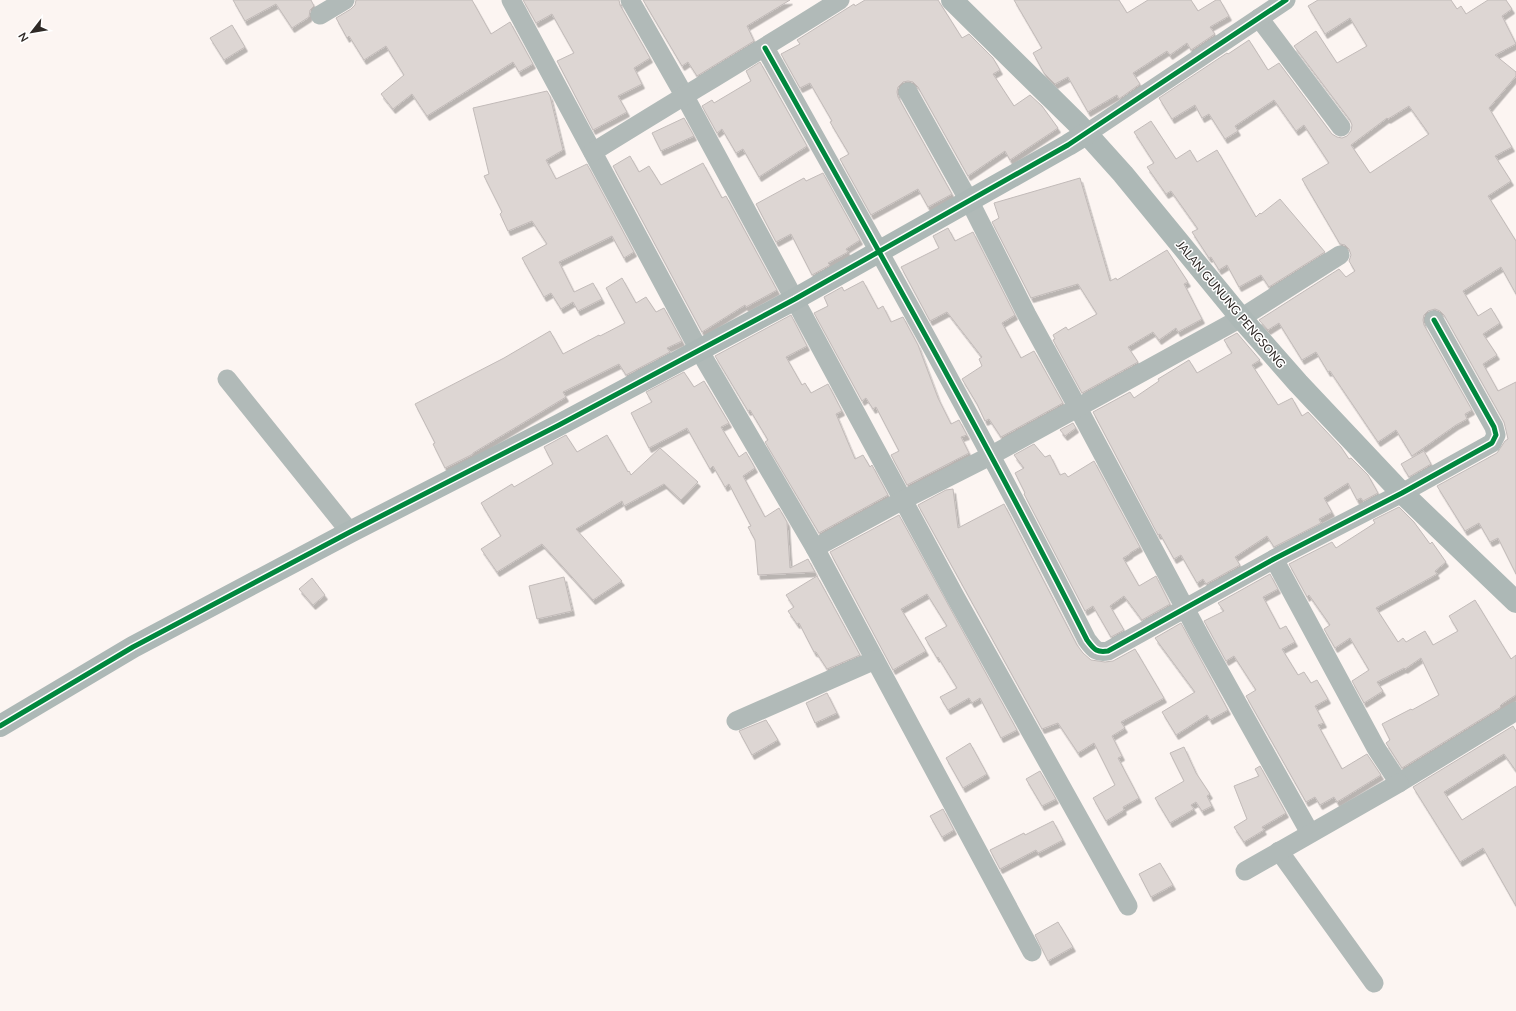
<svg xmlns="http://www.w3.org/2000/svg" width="1516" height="1011" font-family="Lato,sans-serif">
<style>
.building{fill:#ddd6d3;stroke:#c2bbb9;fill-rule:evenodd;filter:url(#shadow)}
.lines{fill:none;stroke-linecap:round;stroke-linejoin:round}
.street{stroke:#b1bab8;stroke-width:19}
.secondary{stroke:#adb8b6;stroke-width:22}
.cycleway-casing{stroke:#fff;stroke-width:8}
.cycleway{stroke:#00873e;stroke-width:5}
.labels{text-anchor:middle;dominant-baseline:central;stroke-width:3;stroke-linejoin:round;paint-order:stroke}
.street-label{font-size:12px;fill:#2f2926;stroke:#fff}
</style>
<defs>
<filter id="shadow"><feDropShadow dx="2.5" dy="4.5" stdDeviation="0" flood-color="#0004"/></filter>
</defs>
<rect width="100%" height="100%" fill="#fcf5f2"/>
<g class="building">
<path d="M233,0H311L314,6L310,10L309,17L292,28L276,4L245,21Z"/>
<path d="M356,0H472L491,34L510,22L533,64L519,72L513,62L427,116L412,94L393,109L381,94L404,75L386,46L364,60L349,36L347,38L336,18L351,9L355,5Z"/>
<path d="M523,0H619L620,5L650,58L634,68L642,84L618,96L627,112L593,130L557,61L574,53L552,14L536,23Z"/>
<path d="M643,0H790L747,26L754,41L697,76L688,62L682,66Z"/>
<path d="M865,0H938L962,38L969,34L993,58L1000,70L993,74L1014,106L1030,95L1042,106L1058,128L1010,160L1005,151L968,176L918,87L913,82L908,81L903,82L898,87L897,92L898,97L952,194L928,207L918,189L871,215L840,159L849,154L830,122L832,121L810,83L800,88L781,54L800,44L797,40L854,4L855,6Z"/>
<path d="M1014,0H1119L1127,13L1148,0H1191L1198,11L1216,0H1220L1229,16L1210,27L1215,34L1191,50L1187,43L1170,55L1167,51L1133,73L1140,84L1119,99L1117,95L1088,112L1068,77L1055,84L1044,73L1033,53L1042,48Z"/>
<path d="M1318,0H1451L1457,9L1461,6L1466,14L1488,0H1506L1512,9L1502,16L1516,44L1495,55L1516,72V76L1489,108L1512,147L1495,156L1511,181L1488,196L1516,241V294L1501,267L1463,291L1478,316L1491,308L1500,323L1483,334L1497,355L1483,364L1498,391L1516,382V574L1498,538L1490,542L1479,523L1465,531L1437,486L1497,453L1505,441L1508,439L1504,422L1444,315L1440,311L1435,309L1428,311L1424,315L1423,320L1424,325L1472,410L1465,414L1467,419L1456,425L1412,456L1396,430L1378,442L1330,371L1328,372L1316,352L1302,360L1279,323L1268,330L1259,320L1339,269L1346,277L1355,271L1349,261L1351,255L1349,249L1345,245L1340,244L1302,179L1329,163L1304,125L1296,131L1274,100L1235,126L1238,131L1225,139L1209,114L1202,118L1195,105L1172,119L1159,98L1227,53L1228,54L1249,40L1268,70L1279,63L1332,134L1337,137L1342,138L1347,136L1351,131L1352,125L1350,120L1294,46L1316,31L1337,63L1367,46L1350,18L1325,34L1308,6ZM1409,106L1429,134L1370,173L1351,145L1387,118L1388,119Z"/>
<path d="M232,25L245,47L224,60L210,38Z"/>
<path d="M760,62L807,146L759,177L743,149L736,153L722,129L717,133L702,106L712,100L714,103L751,81L746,71Z"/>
<path d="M547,91L550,96L563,150L546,160L556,179L587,164L634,252L624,258L612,236L559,262L574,292L593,283L602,299L578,311L573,302L561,309L551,293L544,297L522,258L547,244L532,221L508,231L500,214L502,212L484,176L489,174L473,108Z"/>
<path d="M684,118L694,136L661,151L652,133Z"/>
<path d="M1151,121L1176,159L1190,150L1197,162L1217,150L1256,217L1260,213L1261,214L1280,199L1325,252L1269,287L1261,275L1239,287L1227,265L1219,270L1211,257L1209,258L1192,232L1198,229L1171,191L1166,194L1147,167L1154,163L1134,132Z"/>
<path d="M630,156L639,172L649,166L661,185L703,163L722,198L726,196L777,290L746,307L745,305L702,332L613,166Z"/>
<path d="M823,173L860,240L846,249L848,252L828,263L830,265L812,275L791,234L776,242L756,204L804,178L806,181Z"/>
<path d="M1080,178L1110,281L1116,278L1117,280L1167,250L1188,282L1184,284L1202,319L1178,332L1176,328L1159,340L1153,332L1128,347L1138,362L1082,393L1053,340L1055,339L1053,335L1066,327L1068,330L1097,314L1078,284L1031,298L992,222L999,218L994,203Z"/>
<path d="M948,228L955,241L973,232L1015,315L1002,323L1009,336L1021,358L1034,351L1063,403L1001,437L989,419L985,421L977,404L962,379L982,366L979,359L982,357L947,312L930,321L901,267L939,248L933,236Z"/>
<path d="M622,278L636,303L646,297L656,312L664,308L682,341L667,348L670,352L626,375L619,364L563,392L566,397L473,453V454L445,468L433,444L435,443L415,404L504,358L550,331L563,354L599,335L600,336L625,323L606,288Z"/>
<path d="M863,281L878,309L883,306L891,322L903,317L918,345L938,398L951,424L959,420L967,435L961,437L969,453L907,485L891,455L899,451L876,407L873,409L866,398L862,401L814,313L828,306L824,297L842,287L844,291Z"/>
<path d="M791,315L807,346L786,357L802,385L805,383L811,393L828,384L842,411L836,414L855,459L863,455L870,467L872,465L888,495L819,533L765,442L768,440L750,410L748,411L715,356Z"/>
<path d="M1237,333L1260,360L1252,365L1278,405L1292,398L1302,416L1308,412L1341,447L1349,459L1351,458L1368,475L1378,493L1363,501L1361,498L1357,500L1348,483L1324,498L1332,512L1319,519L1321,523L1274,547L1267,536L1235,557L1240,565L1206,584L1203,579L1197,583L1181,555L1174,559L1160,534L1158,535L1093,412L1130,392L1134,398L1159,381L1158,379L1189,360L1197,373L1232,353L1224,340Z"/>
<path d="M684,372L694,387L704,381L729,423L721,427L739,457L746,452L755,468L743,476L765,517L779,508L787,522L790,568L808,559L815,572L758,575L755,540L748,527L751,526L729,484L725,487L713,466L710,469L687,428L649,448L631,413L652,402L646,392Z"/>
<path d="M1073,423L1076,428L1065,436L1060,430Z"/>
<path d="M566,435L577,452L607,435L628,472L629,471L631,475L660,448L698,482L681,500L664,484L624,506L622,501L576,529L622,581L593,600L542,544L497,572L481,549L501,536L481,503L512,484L514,487L553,464L544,447Z"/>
<path d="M1034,444L1045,457L1050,455L1060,475L1065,473L1068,477L1094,461L1140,547L1130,553V554L1123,558L1139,586L1156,576L1170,604L1142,620L1124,596L1110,606L1124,630L1111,637L1093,606L1085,611L1024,494L1025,493L1015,473L1024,468L1014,455Z"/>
<path d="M1424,451L1431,464L1409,477L1401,464Z"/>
<path d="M953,489L958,528L1004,504L1077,645L1083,653L1091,660L1105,662L1113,661L1135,649L1164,698L1121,722L1125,728L1112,736L1122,756L1118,758L1139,798L1123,807L1124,810L1106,821L1093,798L1115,785L1094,743L1078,753L1058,723L1042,729L918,505L946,490Z"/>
<path d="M1399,507L1414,522L1430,544L1432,542L1446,562L1435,571L1437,574L1376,608L1398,642L1403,638L1406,642L1425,631L1433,645L1458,631L1449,616L1475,600L1511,659L1516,655V695L1502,704L1500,706L1501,707L1402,768L1386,743L1390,740L1382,724L1411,709L1412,710L1439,695L1421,658L1405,669L1404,668L1377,682L1383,691L1364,703L1352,681L1369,670L1350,638L1335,648L1324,629L1330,625L1309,595L1307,597L1306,595L1289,564L1332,542L1336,548L1375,523L1373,520Z"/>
<path d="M899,515L1017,730L1001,738L980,698L972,703L969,698L948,710L940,697L957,688L938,657L937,658L925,638L947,626L927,594L901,609L926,651L893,670L830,552Z"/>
<path d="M1270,574L1278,589L1263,597L1280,629L1286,626L1295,642L1282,649L1298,675L1304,672L1311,683L1317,680L1328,699L1315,706L1324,723L1318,725L1342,769L1367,754L1381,775L1337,802L1334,797L1320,805L1315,797L1306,802L1246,696L1256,690L1234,656L1226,661L1204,621L1224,611L1218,603Z"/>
<path d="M817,576L860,655L827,669L816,652H814L799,623L797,624L788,611L794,607L786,595Z"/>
<path d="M564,577L572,611L537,619L529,586Z"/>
<path d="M312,578L325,595L313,605L299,589Z"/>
<path d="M1181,623L1228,710L1210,720L1207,715L1176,735L1162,712L1195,692L1155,638Z"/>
<path d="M827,693L837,713L815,723L806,703Z"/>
<path d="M766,720L778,740L752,755L739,731Z"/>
<path d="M1513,726L1516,731V771L1504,754L1444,792L1462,820L1516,786V906L1483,848L1460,862L1413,787Z"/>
<path d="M970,743L987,774L963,788L946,758Z"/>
<path d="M1184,747L1196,773L1210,794L1207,796L1212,806L1202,811L1196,802L1191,805L1194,809L1170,823L1155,798L1184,781L1170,753Z"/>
<path d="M1260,766L1286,813L1262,827L1264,830L1244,842L1234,827L1247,819L1234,786L1259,776L1255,769Z"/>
<path d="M1040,771L1056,799L1042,806L1026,779Z"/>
<path d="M943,809L954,830L942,837L930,816Z"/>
<path d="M1053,821L1063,840L1038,853L1036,850L1000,869L990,850L1024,833L1025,835Z"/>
<path d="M1160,863L1173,885L1151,897L1139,874Z"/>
<path d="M1058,922L1073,947L1048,961L1035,935Z"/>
</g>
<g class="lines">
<g class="street">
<path d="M511,0L699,350L815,548L1032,952"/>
<path d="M630,0L684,95L956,598L1128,906"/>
<path d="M320,15L345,0"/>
<path d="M1259,18L1341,127"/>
<path d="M765,48C875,244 986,440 1087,640C1094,649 1096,653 1108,651L1274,559L1402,493L1492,443L1496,435L1494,427L1434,320"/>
<path d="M908,92L973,208L1027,315L1078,408L1202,640L1310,833"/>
<path d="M1086,134L1286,0"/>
<path d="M593,152C675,101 758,52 840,0"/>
<path d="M227,379L350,532"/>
<path d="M815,548L903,500L990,456L1241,318L1340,255"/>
<path d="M1274,559L1376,748L1399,783L1516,711"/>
<path d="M736,721L875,660"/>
<path d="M1279,851L1374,983"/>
<path d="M1245,871L1399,783"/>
</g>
<g class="secondary">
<path d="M952,0L1078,124L1123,174L1241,318L1298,383L1397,488L1516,602"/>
<path d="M0,726L133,647L350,532L559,425L795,299L1068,145L1086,134"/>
</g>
<g class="cycleway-casing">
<g id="cycleway">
<path d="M765,48C875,244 986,440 1087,640C1094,649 1096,653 1108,651L1274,559L1402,493L1492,443L1496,435L1494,427L1434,320"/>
<path d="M0,726L133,647L350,532L559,425L795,299L1068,145L1286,0"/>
</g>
</g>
<use href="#cycleway" class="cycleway"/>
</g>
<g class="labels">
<g class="street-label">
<text transform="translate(1231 304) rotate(50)">JALAN GUNUNG PENGSONG</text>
</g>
</g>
<g transform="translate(32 32) rotate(239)" stroke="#ffffff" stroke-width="3" paint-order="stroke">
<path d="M0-3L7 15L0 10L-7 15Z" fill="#2f2926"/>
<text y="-6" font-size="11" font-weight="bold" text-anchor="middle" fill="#2f2926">N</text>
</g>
</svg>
